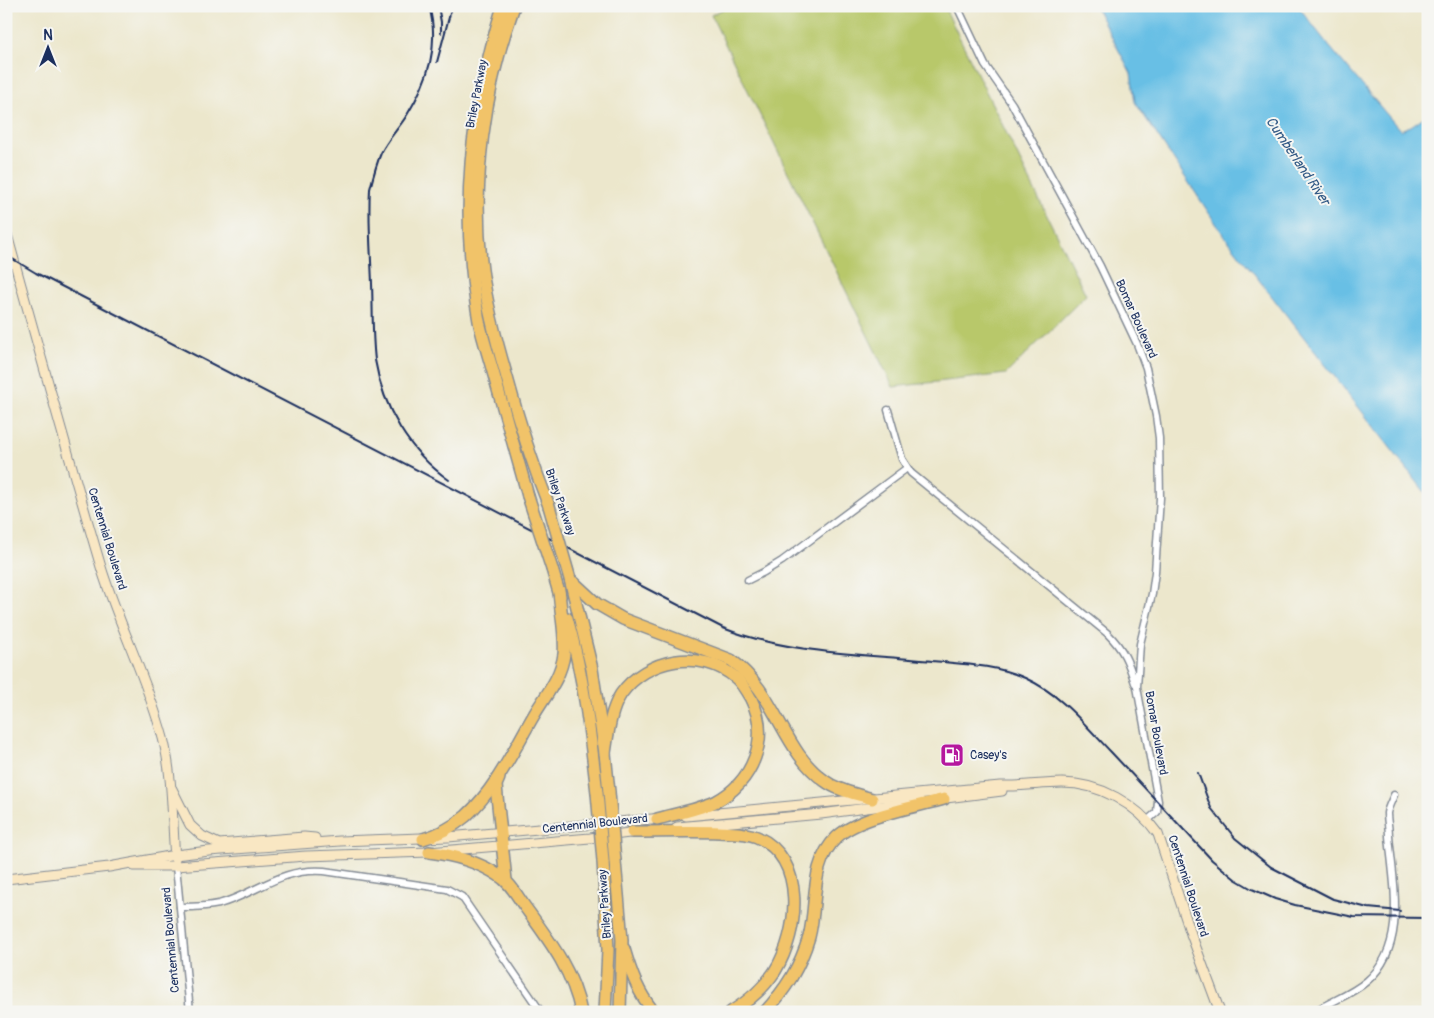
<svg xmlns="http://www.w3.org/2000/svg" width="1434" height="1018" font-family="Pangolin,sans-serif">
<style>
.green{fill:#b8c86b;stroke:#6a7c64}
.water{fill:#68bfe5;stroke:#4277a2}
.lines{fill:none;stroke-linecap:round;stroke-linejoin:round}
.street-casing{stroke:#848b95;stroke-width:9}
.secondary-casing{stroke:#848b95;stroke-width:11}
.highway-casing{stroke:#848b95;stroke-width:14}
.street{stroke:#fff;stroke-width:6}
.secondary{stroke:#f9e7c3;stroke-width:9}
.highway{stroke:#f1c369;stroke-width:11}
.rail{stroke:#1b2f5e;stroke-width:2}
.highway-bridge-casing{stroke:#848b95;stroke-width:14;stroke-linecap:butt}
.highway-bridge{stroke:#f1c369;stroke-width:11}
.labels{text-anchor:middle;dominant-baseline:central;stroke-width:4;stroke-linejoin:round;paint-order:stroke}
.street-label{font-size:12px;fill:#1b2f5e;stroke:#f6f6f2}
.poi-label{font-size:12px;fill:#1b2f5e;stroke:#f6f6f2;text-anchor:start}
.water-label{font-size:14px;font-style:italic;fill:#325a86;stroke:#f6f6f2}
</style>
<rect width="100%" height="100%" fill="#f6f6f2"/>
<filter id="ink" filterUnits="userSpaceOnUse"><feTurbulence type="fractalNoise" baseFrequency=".02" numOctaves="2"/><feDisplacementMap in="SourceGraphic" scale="10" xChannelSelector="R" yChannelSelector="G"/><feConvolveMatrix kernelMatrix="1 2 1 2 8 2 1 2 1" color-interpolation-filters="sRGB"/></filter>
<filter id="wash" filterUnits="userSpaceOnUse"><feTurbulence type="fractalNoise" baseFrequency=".0096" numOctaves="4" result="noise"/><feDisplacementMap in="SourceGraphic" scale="20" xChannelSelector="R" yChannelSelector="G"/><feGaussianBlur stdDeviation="1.12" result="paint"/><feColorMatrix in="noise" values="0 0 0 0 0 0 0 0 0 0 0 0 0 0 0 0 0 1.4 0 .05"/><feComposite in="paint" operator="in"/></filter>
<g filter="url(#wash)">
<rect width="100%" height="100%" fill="#ece7cc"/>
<path class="green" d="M729,6H944L1086,295L1006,374L893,387L711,15Z"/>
<path class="water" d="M1095,6H1298L1329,46L1400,130L1411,126L1428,114V496L1223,234L1135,102L1131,73Z"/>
</g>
<g filter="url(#ink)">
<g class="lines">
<g class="street-casing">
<g id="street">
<path d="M957,6L985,65L1012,104L1100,266L1137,344L1146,368L1156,416L1159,438L1160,498L1155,572L1152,594L1140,644L1137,687L1158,801L1157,812L1148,820"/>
<path d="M888,410L902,459L911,473L1107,633C1124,650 1128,661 1135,683"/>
<path d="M748,580L764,572L782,561L907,468"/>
<path d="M176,866L190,1012"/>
<path d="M180,907C193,907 206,907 219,904C258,893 279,868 324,871L447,889L462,897L541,1012"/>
<path d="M1314,1012C1331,1001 1351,995 1367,981C1408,946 1393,883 1389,836C1389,828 1387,820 1387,813C1388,807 1392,800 1394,795"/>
</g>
</g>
<g class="secondary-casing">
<g id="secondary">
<path d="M6,231C37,343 68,456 101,567C119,625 147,679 163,738C173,777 172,819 175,859"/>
<path d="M172,789L190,825L202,836L219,844L304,837L315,838"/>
<path d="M938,799L1002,791"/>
<path d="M686,816L1000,786C1021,787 1042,783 1062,783C1099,783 1137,804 1158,834L1191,934L1220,1012"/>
<path d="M677,827L821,814L920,801"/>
<path d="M134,866H176L306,856L429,852L590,838L637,832"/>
<path d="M6,879L109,867L175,855L209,851L340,841L448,837L663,818"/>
</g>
</g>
<g class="highway-casing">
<g id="highway">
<path d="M503,6C470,113 459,210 479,321C483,340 490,360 495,379C506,418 517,457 528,496"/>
<path d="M514,6C484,89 471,182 482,270C487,305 496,340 506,374C518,419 532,463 549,506"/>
<path d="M552,569L560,596"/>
<path d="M570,579L597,604L623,619L731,660C777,693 782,751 825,781C838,791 857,794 872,799"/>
<path d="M570,579L592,669L605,753L609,792"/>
<path d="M567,618C584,678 590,732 597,793"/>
<path d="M605,753C608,734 610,711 621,694C647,658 701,648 736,678C742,683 747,692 751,699C771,738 753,782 715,802C697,810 675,814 657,819"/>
<path d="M499,778L496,785L497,796L506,880"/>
<path d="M632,832C661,832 690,831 719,832C731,833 746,832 757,837C807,859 799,932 775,971C764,988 749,1001 731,1012"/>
<path d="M423,839C440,834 453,827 466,816C496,789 514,749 534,715C545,696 561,678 564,654C566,635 560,610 559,590"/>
<path d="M429,852C454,855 477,861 498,875C510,882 517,896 525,907C549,940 573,971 581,1012"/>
<path d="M603,861L608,950L605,1012"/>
<path d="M615,861L622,940L620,1012"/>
<path d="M624,949C631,973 638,993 654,1012"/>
<path d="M765,1012C786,989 800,967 809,937C818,903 809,864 837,837C858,817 915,807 944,799"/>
</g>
</g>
<use href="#street" class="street"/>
<use href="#secondary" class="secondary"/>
<use href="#highway" class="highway"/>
<g class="rail">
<path d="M429,6C440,46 428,81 407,115C399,128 388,139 381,153C376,165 373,177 370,189C368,221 371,253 372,284C373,309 372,335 375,360C383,408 409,452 449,480"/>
<path d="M438,6L441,22V33"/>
<path d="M437,62L452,6"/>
<path d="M6,255L36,273L723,628C788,654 864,654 932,661C964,664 996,665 1025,678C1061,694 1085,725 1111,752C1145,788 1178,824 1212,860L1235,879L1252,889L1275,899L1295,905L1354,917L1428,918"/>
<path d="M1198,773L1211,808L1235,838L1271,867L1333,899L1368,908L1400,911"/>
</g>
<g class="highway-bridge-casing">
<g id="highway-bridge">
<path d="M528,496L552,569"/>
<path d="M549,506L570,579"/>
<path d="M609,792L615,861"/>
<path d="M597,793L603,861"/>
</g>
</g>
<use href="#highway-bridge" class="highway-bridge"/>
</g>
</g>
<defs>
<g id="fuel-square" transform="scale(1.25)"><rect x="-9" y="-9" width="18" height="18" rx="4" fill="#b5179e" stroke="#f6f6f2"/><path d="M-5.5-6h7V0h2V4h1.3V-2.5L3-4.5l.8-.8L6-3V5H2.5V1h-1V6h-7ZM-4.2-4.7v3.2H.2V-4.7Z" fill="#fff"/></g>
</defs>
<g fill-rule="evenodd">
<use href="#fuel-square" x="952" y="755"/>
</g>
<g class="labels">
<g class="street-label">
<text transform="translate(477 94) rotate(-79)">Briley Parkway</text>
<text transform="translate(1136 319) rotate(66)">Bomar Boulevard</text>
<text transform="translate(560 502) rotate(71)">Briley Parkway</text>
<text transform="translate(107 539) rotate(73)">Centennial Boulevard</text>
<text transform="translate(1156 733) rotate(80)">Bomar Boulevard</text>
<text transform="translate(595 824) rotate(-6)">Centennial Boulevard</text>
<text transform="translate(1188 886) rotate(72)">Centennial Boulevard</text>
<text transform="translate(605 904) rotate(-94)">Briley Parkway</text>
<text transform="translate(171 940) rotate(-95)">Centennial Boulevard</text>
</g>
<g class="poi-label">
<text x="970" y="755">Casey's</text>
</g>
<g class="water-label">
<text transform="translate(1298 161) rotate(56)">Cumberland River</text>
</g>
</g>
<rect width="1434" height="1018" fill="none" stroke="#f6f6f2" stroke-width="25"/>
<g transform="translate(48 48)" stroke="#f6f6f2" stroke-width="4" paint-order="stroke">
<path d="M0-4L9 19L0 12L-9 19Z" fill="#1b2f5e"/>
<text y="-8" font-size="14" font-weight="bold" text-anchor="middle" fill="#1b2f5e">N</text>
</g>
</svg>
